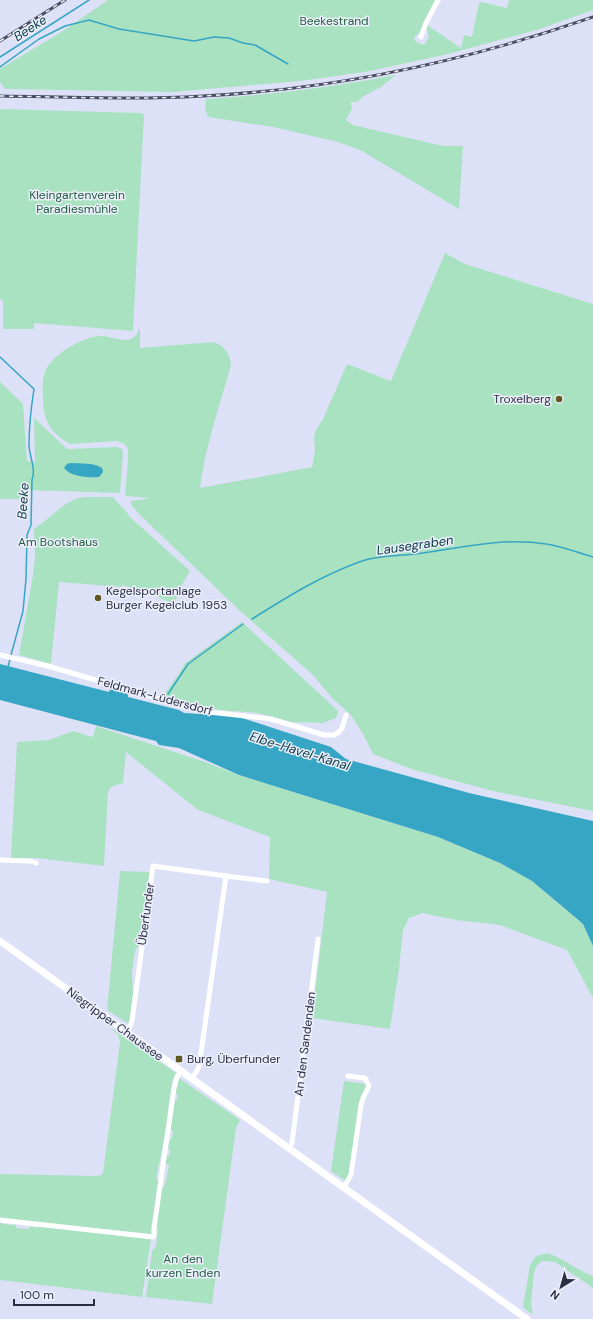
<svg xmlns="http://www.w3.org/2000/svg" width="593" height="1319" font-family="'DM Sans',sans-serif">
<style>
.green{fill:#a9e2c1}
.water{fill:#36a6c4}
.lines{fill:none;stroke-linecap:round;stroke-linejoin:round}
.stream{stroke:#36a6c4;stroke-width:1.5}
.minor{stroke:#fff;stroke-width:5}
.secondary{stroke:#fff;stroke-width:7}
.rail-casing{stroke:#4a4d63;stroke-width:3}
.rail{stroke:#edeffb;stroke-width:1.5;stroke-dasharray:4.5;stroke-linecap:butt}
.poi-dot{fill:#605723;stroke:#edeffb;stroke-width:1.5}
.labels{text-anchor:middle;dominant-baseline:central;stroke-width:3;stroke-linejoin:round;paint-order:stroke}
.park-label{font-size:12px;fill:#1f5e40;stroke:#edeffb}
.poi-label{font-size:12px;fill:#2c2f44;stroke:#edeffb;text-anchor:start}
.street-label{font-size:12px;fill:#2c2f44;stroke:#edeffb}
.water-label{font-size:13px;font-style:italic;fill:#063a46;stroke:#edeffb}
</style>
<rect width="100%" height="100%" fill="#dde1f8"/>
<g class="green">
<path d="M108,0H436L419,33L414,37C415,42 419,44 424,45L429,37L427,30V25L461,48L464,35L472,37L479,3L481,2L507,8L509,0H593V10L540,29L444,55L365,72L300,81L173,92L5,89L0,82V69L66,29Z"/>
<path d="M396,75L381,87L364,96L357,102H352L350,104L352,106L351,111L346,120L353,125L443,146H463L459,209L362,151L338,142L273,127L208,117L205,109L206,99C270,95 333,87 396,75Z"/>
<path d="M0,109L141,113L144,115L133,331L34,323V329H3V300L0,299Z"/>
<path d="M445,253L465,264L593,304V811L493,791L411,769L373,754L363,734L351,715L332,698L313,675L239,610L137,512L131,504V501L151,498L125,496L128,461V449L125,444L117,441L70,444C57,437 46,426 44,411C43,401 41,381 45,372C51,355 83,337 100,336C110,336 122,342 131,339C136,337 138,332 140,327V348L214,342C225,346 230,354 231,365C220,405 205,447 200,488L312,467L315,451L314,436L316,430L323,419L347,364L391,381Z"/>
<path d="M0,382L23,404L27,461L35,462L34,418L67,449L117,447L122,449L123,453L120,493L24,490L27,499H0Z"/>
<path d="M84,497H113C118,504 126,510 130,517L190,571L183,583L174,604L143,591L122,585V587L59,582L51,664L19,655L33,575L35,557L34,529C51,518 64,500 84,497Z"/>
<path d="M242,622L337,710L338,714L336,718L323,723L291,722L258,713L218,710L192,706L177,701L164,695L184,666V664Z"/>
<path d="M96,726L205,762L239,775L438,837L500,863L532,881L583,924L593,946V998L567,950L500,925L456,920L422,913L409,918L403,930L399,969L390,1029L312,1018L327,892L269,879L270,837L198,810L126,752L123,783L111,787L108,792L104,866L37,858H11L17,742L49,740L73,731L93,737Z"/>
<path d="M120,871L150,872L142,925L139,933V945L135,951L132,971L133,995L129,1024L107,1010Z"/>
<path d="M111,1028L176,1073L175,1076L173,1078L168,1111H170L156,1179L160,1180L152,1234L0,1219V1174L96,1176L101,1175L103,1173L120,1042L118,1035Z"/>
<path d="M179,1078L240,1120L236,1128L212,1304L146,1297L152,1251L156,1246L158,1229L156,1227L161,1190C167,1184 167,1173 169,1165L165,1164L166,1156H169L170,1151L168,1147L170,1139L172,1138L173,1132L171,1129L175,1100L177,1099L178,1095L175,1093Z"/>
<path d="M344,1081L367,1084V1086L350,1172L346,1181L331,1171Z"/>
<path d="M0,1222H2V1224L16,1225V1228L29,1229L30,1226L37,1228L39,1226L151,1239L142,1297L0,1280Z"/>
<path d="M548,1253C564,1259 577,1270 593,1276V1288L555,1262L542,1261L537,1265L534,1273L531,1304L533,1315L523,1307L530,1265L536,1256Z"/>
</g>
<g class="water">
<path d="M70,463C82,464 92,462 102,468L103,472L99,477C89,478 71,477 64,468L67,464Z"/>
<path d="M0,664L109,692L110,688L128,693V697L179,710L184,713L236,716L331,747L346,759L469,793L593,821V946L583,924L569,912L532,881L500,863L438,837L239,775L179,748L159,745L156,741L0,700Z"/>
</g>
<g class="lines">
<g class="stream">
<path d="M0,57L89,0"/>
<path d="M0,67L39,39L65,26L89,20L119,29L194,41L214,37L229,38L243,43L255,45L288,64"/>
<path d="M0,357L34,389C31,408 29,428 29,446C30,458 36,469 32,480L31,525L27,535L26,579L23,611L11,655"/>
<path d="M252,619C287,597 322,575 362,561C379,555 398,556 416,554C459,548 503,537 546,544C562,546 578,553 593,557"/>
<path d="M8,667L10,659"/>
<path d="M168,694L188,664L243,624"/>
</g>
<g class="minor">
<path d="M421,37L426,23L438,0"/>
<path d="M0,655L48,666L200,711L271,719L324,735H334L339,732L342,728L346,715"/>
<path d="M0,860L30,861L36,863"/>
<path d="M226,876L267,881"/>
<path d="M127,1033L132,1021L153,866L226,876L199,1067L192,1079"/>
<path d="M289,1148L292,1143L318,939"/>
<path d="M344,1188L351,1174L361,1105L363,1098L369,1086L365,1078L348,1076"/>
<path d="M0,1220L153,1237L154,1235V1228L174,1088L177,1077L181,1071"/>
</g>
<path class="secondary" d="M0,941L527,1319"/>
<g class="rail-casing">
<g id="rail">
<path d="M0,41L65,0"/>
<path d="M0,96C68,97 135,100 203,96C337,89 467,61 593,17"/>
</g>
</g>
<use href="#rail" class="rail"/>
</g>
<g class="poi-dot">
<circle cx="559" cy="399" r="4"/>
<circle cx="98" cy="598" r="4"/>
<rect x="175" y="1055" width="8" height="8" rx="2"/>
</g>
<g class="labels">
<g class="park-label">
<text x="334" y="21">Beekestrand</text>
<text x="77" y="195">Kleingartenverein<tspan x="77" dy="14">Paradiesmühle</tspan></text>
<text x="58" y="542">Am Bootshaus</text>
<text x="183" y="1259">An den<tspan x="183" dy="14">kurzen Enden</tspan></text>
</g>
<g class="poi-label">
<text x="551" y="399" text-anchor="end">Troxelberg</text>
<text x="106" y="591">Kegelsportanlage<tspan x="106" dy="14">Burger Kegelclub 1953</tspan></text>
<text x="187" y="1059">Burg, Überfunder</text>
</g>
<g class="street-label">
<text transform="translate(155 696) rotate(15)">Feldmark-Lüdersdorf</text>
<text transform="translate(146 914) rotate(-82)">Überfunder</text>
<text transform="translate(115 1024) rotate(36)">Niegripper Chaussee</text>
<text transform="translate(305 1044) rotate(-83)">An den Sandenden</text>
</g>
<g class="water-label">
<text transform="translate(30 28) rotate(-33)">Beeke</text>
<text transform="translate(23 501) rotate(-86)">Beeke</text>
<text transform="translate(415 545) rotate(-8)">Lausegraben</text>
<text transform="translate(300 751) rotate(17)">Elbe-Havel-Kanal</text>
</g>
</g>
<g transform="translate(561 1287) rotate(217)" stroke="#edeffb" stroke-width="3" paint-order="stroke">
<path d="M0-3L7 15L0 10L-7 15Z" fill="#2c2f44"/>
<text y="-6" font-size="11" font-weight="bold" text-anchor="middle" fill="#2c2f44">N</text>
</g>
<path d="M14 1299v6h80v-6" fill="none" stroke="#2c2f44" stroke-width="2"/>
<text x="20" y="1299" font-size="12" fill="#2c2f44" stroke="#edeffb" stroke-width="3" paint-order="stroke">100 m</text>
</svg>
